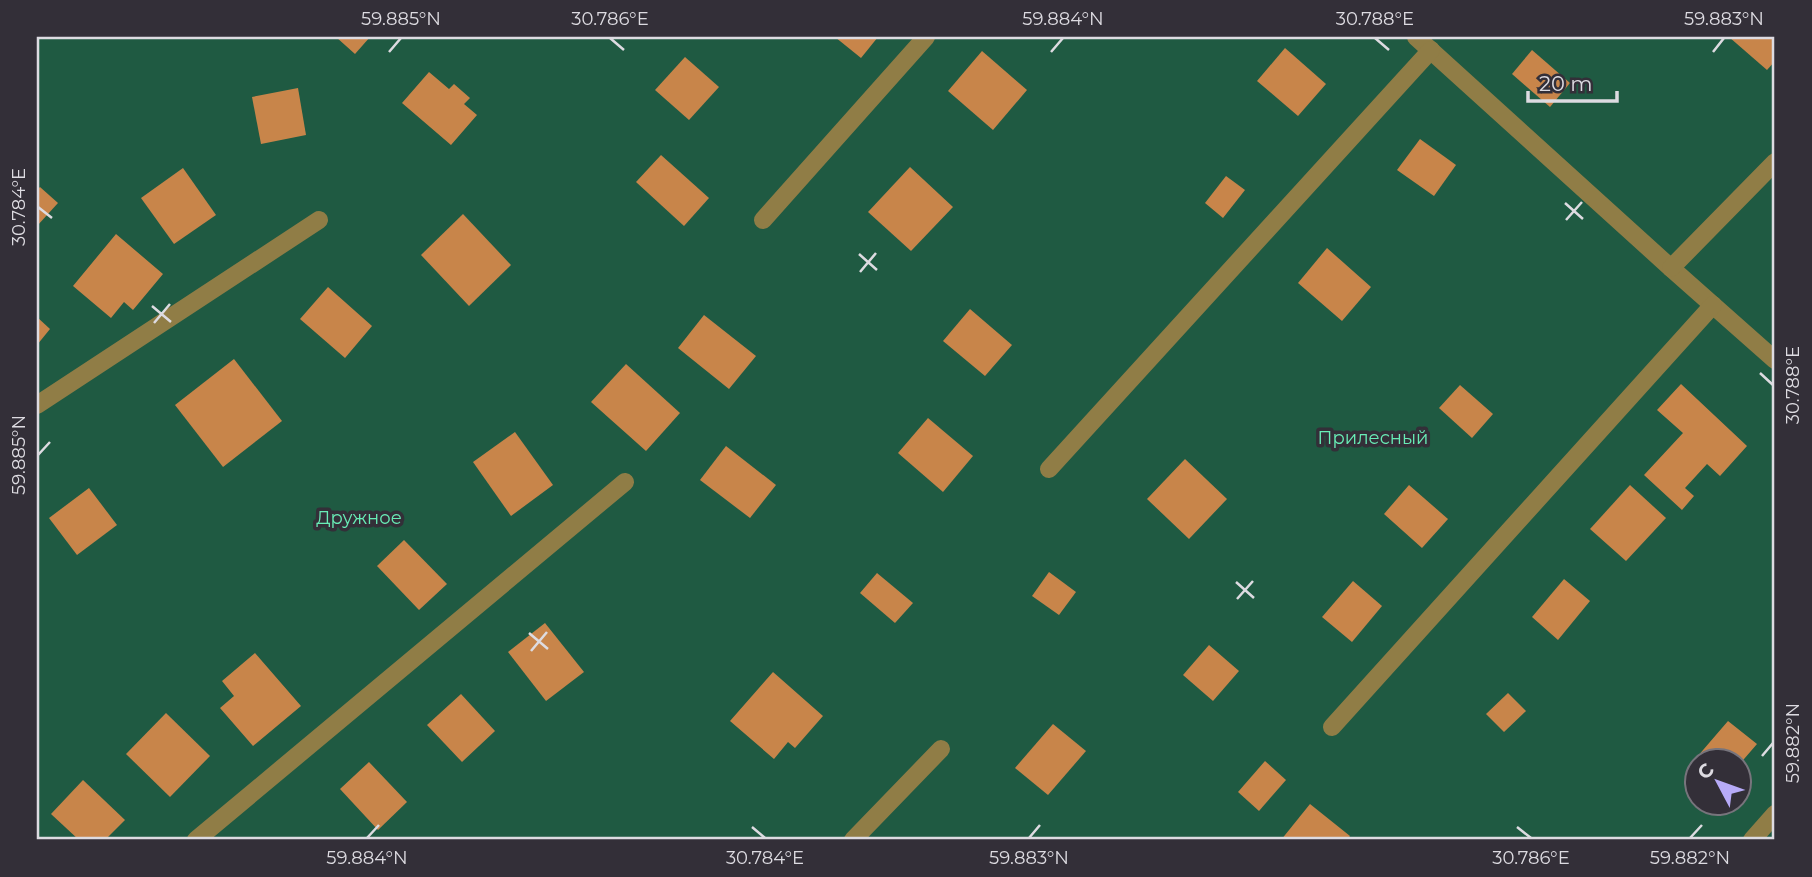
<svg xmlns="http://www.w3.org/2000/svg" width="1812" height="877" font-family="Montserrat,sans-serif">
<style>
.green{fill:#1f5a42;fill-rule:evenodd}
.building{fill:#c8854a}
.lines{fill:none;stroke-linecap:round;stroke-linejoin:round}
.minor{stroke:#907d46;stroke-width:18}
.ticks{fill:none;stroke:#dddbe1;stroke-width:2.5}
.labels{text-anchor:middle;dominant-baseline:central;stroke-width:7;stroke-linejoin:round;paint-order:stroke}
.park-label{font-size:18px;fill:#68edb6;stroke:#332f38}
.neatline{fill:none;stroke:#dddbe1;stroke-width:2.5}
.ticks-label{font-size:18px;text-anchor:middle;fill:#dddbe1}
</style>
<rect width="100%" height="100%" fill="#332f38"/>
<path class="green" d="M37,37H1775V840H37ZM1696,762H1738V804H1696Z"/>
<g class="building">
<path d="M336,37H370L355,54Z"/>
<path d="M835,37H878L861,58Z"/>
<path d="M1729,37H1775V61L1767,70Z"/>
<path d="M1285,48L1326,84L1298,116L1257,81Z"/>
<path d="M1532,50L1570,83L1550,107L1512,74Z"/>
<path d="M982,51L1027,90L993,130L948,91Z"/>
<path d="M685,57L719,87L689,120L655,90Z"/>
<path d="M429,72L449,89L454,84L470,98L464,104L477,115L451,145L402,103Z"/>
<path d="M298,88L306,135L261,144L252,97Z"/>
<path d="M1420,139L1456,165L1434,196L1397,170Z"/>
<path d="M661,155L709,198L684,226L636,182Z"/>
<path d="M910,167L953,207L911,251L868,212Z"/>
<path d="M183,168L216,215L174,244L141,198Z"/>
<path d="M1226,176L1245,190L1223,218L1205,203Z"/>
<path d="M40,187L58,203L37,226V190Z"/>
<path d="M463,214L511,265L469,306L421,255Z"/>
<path d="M116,234L163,274L133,310L124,302L111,318L73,286Z"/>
<path d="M1327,248L1371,287L1342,321L1298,283Z"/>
<path d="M328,287L372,326L345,358L300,319Z"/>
<path d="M970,309L1012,345L985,376L943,341Z"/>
<path d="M704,315L756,356L729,389L678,348Z"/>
<path d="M37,317L50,329L37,345Z"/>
<path d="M234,359L282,421L223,467L175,405Z"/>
<path d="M626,364L680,413L646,451L591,402Z"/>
<path d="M1681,384L1747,446L1720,476L1707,464L1685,488L1694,496L1682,510L1644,475L1683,433L1657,410Z"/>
<path d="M1460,385L1493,414L1472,438L1439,408Z"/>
<path d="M928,418L973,456L943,492L898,453Z"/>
<path d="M515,432L553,485L511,516L473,462Z"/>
<path d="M726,446L776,485L750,518L700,480Z"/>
<path d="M1185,459L1227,499L1189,539L1147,499Z"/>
<path d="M1409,485L1448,519L1422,548L1384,514Z"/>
<path d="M1630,485L1666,518L1626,561L1590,529Z"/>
<path d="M89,488L117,525L77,555L49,518Z"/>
<path d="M404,540L447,584L419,610L377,566Z"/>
<path d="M1049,572L1076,592L1059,615L1032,596Z"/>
<path d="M877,573L913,603L895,623L860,593Z"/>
<path d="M1564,579L1590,601L1558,640L1532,617Z"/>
<path d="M1353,581L1382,606L1352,642L1322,617Z"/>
<path d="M545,623L584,672L546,701L508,652Z"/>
<path d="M1209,645L1239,671L1213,701L1183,675Z"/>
<path d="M255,653L301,706L253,746L220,708L234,696L222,681Z"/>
<path d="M773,672L823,716L795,748L788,742L774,759L730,721Z"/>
<path d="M1508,693L1526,711L1504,732L1486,714Z"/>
<path d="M461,694L495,731L462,762L427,725Z"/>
<path d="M166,713L210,756L170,797L126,754Z"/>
<path d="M1728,721L1757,744L1738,766V762H1702L1697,757Z"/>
<path d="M1053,724L1086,751L1048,795L1015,768Z"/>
<path d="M1265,761L1286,780L1259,811L1238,792Z"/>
<path d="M369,762L407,802L378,830L340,789Z"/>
<path d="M83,780L125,820L105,840H79L51,814Z"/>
<path d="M1310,804L1350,836L1347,840H1281Z"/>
</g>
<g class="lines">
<g class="minor">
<path d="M1416,37L1671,268L1775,360"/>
<path d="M763,220L926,37"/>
<path d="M1671,268L1775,162"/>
<path d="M37,405L319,220"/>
<path d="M1049,469L1431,50"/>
<path d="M1332,727L1713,305"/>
<path d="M196,840L625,482"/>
<path d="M853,840L941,749"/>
<path d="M1752,840L1775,814"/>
</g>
</g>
<path class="ticks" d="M610,38L624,50M1375,38L1389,50M389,52L401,38M1051,52L1063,38M1713,52L1724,38M1565,203L1583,219M38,207L52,218M1566,220L1582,202M859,254L877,270M860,272L876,253M152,306L171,322M154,323L170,304M1760,373L1773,385M38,455L50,442M1236,582L1254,598M1237,599L1253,581M529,633L548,649M531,651L547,632M1762,756L1773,743M752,827L765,838M1517,827L1531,838M367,838L379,825M1029,838L1040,825M1690,838L1702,825"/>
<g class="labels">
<g class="park-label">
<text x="1373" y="438">Прилесный</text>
<text x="359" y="518">Дружное</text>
</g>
</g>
<rect width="1812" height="877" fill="none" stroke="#332f38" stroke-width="77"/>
<g transform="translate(1718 782) rotate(311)"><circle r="33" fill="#332f38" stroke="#77747c" stroke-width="2"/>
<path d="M0-5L12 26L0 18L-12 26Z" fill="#b7abf8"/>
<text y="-10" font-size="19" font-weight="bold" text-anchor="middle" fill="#dddbe1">С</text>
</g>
<path d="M1528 91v10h89v-10" fill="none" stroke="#dddbe1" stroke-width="3.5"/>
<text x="1539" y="91" font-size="21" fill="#dddbe1" stroke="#332f38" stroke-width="5" paint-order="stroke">20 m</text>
<rect x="38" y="38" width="1735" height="800" class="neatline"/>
<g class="ticks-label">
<text x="401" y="25">59.885°N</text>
<text x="610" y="25">30.786°E</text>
<text x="1063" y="25">59.884°N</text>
<text x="1375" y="25">30.788°E</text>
<text x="1724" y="25">59.883°N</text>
<text transform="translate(19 207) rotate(-90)" y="6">30.784°E</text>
<text transform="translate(1793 385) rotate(-90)" y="6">30.788°E</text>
<text transform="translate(19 455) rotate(-90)" y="6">59.885°N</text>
<text transform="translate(1793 743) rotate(-90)" y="6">59.882°N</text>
<text x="367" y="864">59.884°N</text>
<text x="765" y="864">30.784°E</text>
<text x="1029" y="864">59.883°N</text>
<text x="1531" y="864">30.786°E</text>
<text x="1690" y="864">59.882°N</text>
</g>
</svg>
